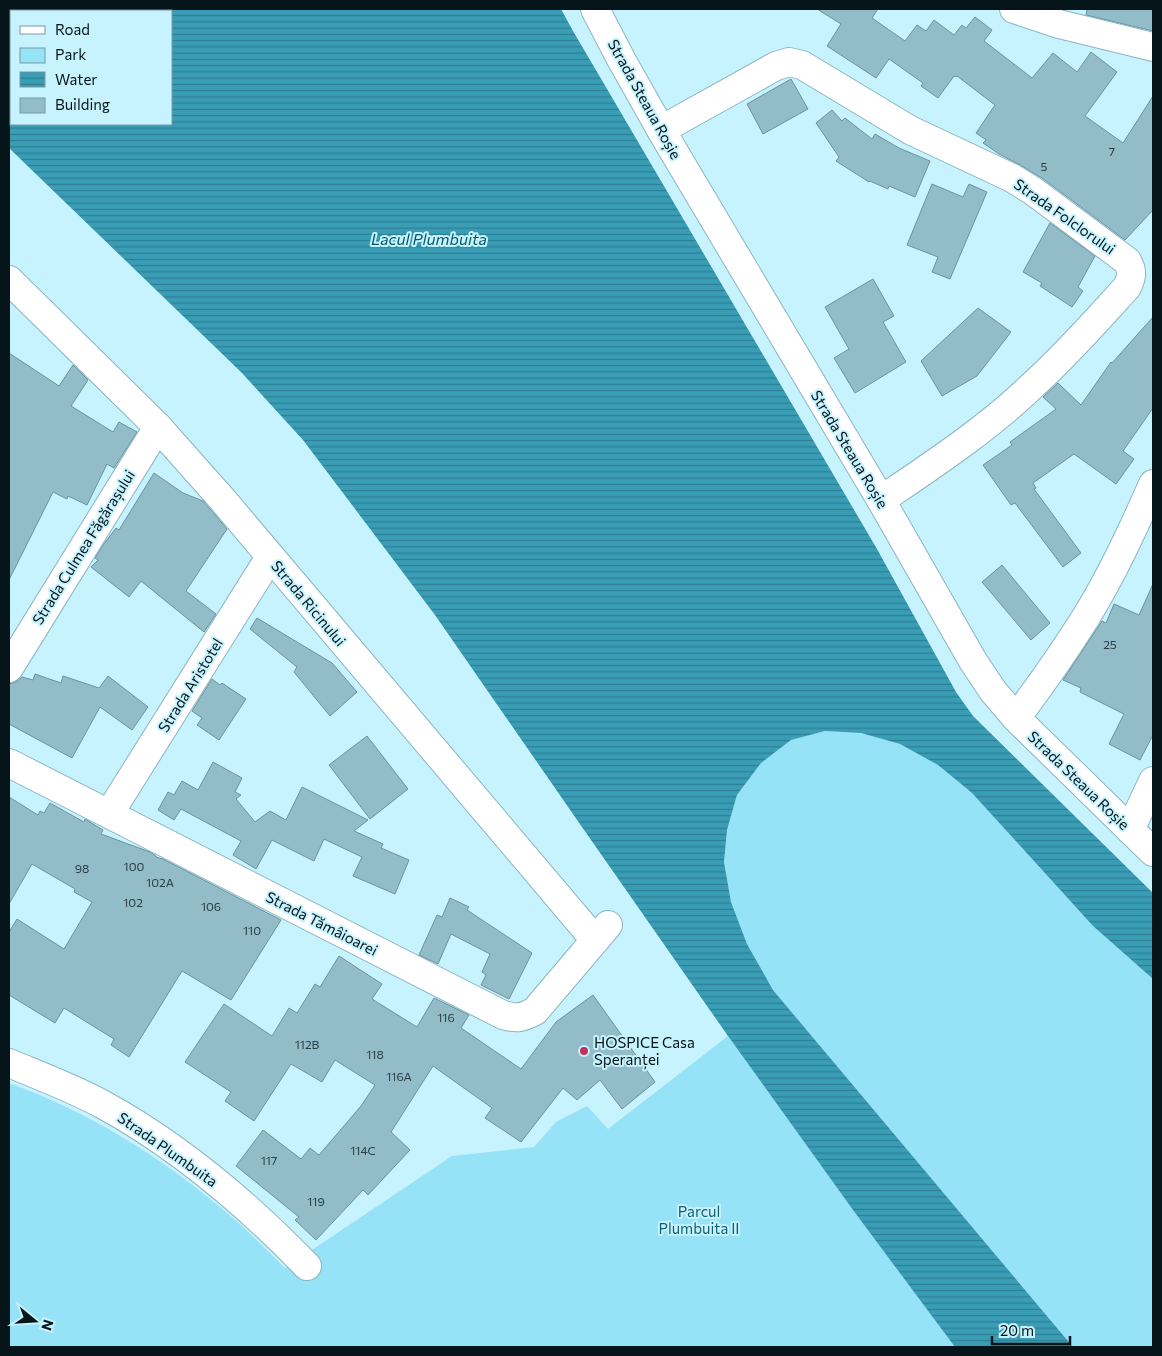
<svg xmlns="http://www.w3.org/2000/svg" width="1162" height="1356" font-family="Commissioner,sans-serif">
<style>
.park{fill:#96e2f7}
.water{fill:url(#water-rules);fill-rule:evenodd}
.building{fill:#92bcc8;stroke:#6a939f}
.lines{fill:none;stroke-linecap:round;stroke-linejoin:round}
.minor-casing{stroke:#8bb5c0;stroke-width:30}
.minor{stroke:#fff;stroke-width:28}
.poi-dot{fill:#c0325f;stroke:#c7f3ff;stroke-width:2}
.labels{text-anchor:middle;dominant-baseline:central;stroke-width:4;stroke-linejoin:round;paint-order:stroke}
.number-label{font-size:12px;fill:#283f45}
.street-label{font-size:15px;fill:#051519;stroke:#c7f3ff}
.poi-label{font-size:15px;fill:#051519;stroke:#c7f3ff;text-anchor:start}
.park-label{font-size:15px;fill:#116172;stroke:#c7f3ff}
.water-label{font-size:16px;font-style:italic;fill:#005869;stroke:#c7f3ff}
</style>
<defs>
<pattern id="water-rules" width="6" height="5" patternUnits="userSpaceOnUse" patternTransform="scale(1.25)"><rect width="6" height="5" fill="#399db5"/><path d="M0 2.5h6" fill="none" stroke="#2e7f92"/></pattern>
</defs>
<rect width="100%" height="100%" fill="#c7f3ff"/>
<g class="park">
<path d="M825,731L861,733L900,744L938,765L972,793L1093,926L1153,979V1347H1073L773,990L747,944L731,902L724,862L727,830L737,795L761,763L791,740Z"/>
<path d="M728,1036L853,1210L957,1347H9V1083C87,1111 158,1155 221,1208C244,1226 264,1248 285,1268L452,1156L534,1147L556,1122L587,1106L608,1129Z"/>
</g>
<path class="water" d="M9,9H561L573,31L877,549L956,692L973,716L1153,893V979L1093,926L972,793L938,765L900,744L861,733L825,731L791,740L761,763L737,795L727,830L724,862L731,902L747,944L773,990L1073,1347H955L853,1210L728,1036L582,827L435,615L303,440L242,373L9,148ZM11,11H171V124H11Z"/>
<g class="building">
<path d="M817,9H878L872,18L905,41L917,25L926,31L934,20L954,35L962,25L966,28L975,17L992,30L984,41L1032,78L1053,53L1077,72L1091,52L1117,72L1085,116L1123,143L1153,96V210L1125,240L1042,178L1020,165L999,154L983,143L986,140L976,133L995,105L957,76L956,77L954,76L938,98L921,86L923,83L889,59L876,78L827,46L841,24Z"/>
<path d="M1087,9H1153V31L1086,15Z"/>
<path d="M791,79L808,109L763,134L747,104Z"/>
<path d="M832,110L842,121L845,118L872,139L875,134L899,148L930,161L915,197L889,186L888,189L870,181L869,182L836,161L839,157L816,123Z"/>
<path d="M932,184L963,197L969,184L987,192L950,279L932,272L938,257L907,245Z"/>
<path d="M1050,223L1095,256L1078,287L1083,291L1072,307L1040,286L1042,283L1023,272Z"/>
<path d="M873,279L894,316L883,322L906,362L855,393L834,358L849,349L825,307Z"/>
<path d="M978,308L1011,332L977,376L942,396L921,361Z"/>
<path d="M1153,317V408L1123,451L1134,459L1116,484L1074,454L1033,483L1036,488L1034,489L1081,553L1063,567L1015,503L1011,505L983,465L1012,445L1010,442L1056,409L1043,397L1058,383L1081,405L1111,362L1112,363Z"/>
<path d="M9,353L59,386L73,365L88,380L71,406L113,432L119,422L137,432L114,468L107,464L87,505L68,496L67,499L53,492L9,580Z"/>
<path d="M154,473L183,493L203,501L227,529L186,591L216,614L204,632L141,581L129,597L91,567L98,560L95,558L103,545L116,528L119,530Z"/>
<path d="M1002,565L1050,623L1031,640L982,582Z"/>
<path d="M1153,584V735L1140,760L1109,744L1124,714L1080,692L1081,688L1063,680L1102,621L1106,623L1114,604L1139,615Z"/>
<path d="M257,618L332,663L357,692L330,716L294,672L297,667L250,629Z"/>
<path d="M35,674L61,683L63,676L99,688L108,676L148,707L132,730L100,707L72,758L9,724V684L16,682L22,677L33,680Z"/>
<path d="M212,679L220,685L222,683L246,699L219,740L197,725L202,718L192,711Z"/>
<path d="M367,736L408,789L370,819L329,765Z"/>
<path d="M213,762L242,778L235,792L241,795L236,799L255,822L270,811L286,820L302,787L368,820L354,831L383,844L381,848L409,860L395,894L353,876L362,857L324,839L314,861L272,840L256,869L233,855L241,841L181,809L174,820L158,810L168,792L174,795L182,781L198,790Z"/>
<path d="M9,797L38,815L40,811L44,813L50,803L84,822L85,819L103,830L101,834L150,852L156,856V857L163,859L281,920L231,1000L182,971L129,1057L111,1045L114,1039L64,1008L55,1023L9,995V932L17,919L64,949L92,902L74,892L75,889L32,864L9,904Z"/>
<path d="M450,898L469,907L467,910L532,953L509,999L481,985L486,975L482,972L490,954L451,934L438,964L419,955L437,915L442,917Z"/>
<path d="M339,956L382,984L372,999L417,1027L434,998L469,1015L461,1028L521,1069L556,1022L593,995L655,1082L622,1109L600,1080L577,1100L563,1088L521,1142L485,1118L492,1108L433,1066L391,1132L410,1150L368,1195L363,1190L316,1240L295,1220L299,1217L236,1166L263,1130L301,1159L310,1148L319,1155L361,1106L375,1085L335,1060L322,1082L291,1064L254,1121L225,1101L231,1092L185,1062L224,1004L272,1036L289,1008L297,1013L315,984L320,987Z"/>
</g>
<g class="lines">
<g class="minor-casing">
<g id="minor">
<path d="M595,9L621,59L661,130L881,500L973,661L993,691L1016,718L1153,852"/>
<path d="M1014,9L1059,24L1153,47"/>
<path d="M661,130L776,66L789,62L802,65L910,130L1012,178L1033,191L1127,261C1133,271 1132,277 1127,287C1097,320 1068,353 1035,383C989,428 934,464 881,500"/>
<path d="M9,280L158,427L222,499L595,940"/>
<path d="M9,668L158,427"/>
<path d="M1016,718C1040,686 1064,652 1086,617C1112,575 1133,529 1153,484"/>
<path d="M9,763L503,1015C517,1019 522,1018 535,1011L608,925"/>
<path d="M109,814L270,557"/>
<path d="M1130,830L1153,781"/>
<path d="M9,1063C40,1076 72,1088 102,1104C179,1146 246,1203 307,1266"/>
</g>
</g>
<use href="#minor" class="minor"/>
</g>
<circle class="poi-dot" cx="584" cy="1051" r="5"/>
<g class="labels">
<g class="number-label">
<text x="1112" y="151">7</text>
<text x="1044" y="166">5</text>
<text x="1110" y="644">25</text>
<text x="134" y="866">100</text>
<text x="82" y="868">98</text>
<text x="160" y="882">102A</text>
<text x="133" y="902">102</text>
<text x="211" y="906">106</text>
<text x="252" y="930">110</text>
<text x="446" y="1017">116</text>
<text x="307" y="1044">112B</text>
<text x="375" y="1054">118</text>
<text x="399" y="1076">116A</text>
<text x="363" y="1150">114C</text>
<text x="269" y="1160">117</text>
<text x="316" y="1201">119</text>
</g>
<g class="street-label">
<text transform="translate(645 99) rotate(61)">Strada Steaua Roșie</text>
<text transform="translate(1065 216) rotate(35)">Strada Folclorului</text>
<text transform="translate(850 449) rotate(59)">Strada Steaua Roșie</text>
<text transform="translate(83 547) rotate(-58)">Strada Culmea Făgărașului</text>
<text transform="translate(309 603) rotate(50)">Strada Ricinului</text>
<text transform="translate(190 685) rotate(-58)">Strada Aristotel</text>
<text transform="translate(1079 780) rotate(44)">Strada Steaua Roșie</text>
<text transform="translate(322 923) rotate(27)">Strada Tămâioarei</text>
<text transform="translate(168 1149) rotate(35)">Strada Plumbuita</text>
</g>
<g class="poi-label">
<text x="594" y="1042">HOSPICE Casa<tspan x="594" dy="17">Speranței</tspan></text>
</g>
<g class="park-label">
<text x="699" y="1211">Parcul<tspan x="699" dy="17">Plumbuita II</tspan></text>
</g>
<g class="water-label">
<text x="429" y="238">Lacul Plumbuita</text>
</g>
</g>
<rect width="1162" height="1356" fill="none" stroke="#051519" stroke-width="20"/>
<rect x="10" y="10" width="162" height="115" fill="#c7f3ff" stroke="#799aa3"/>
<rect x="20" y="26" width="25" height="8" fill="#ffffff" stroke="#799aa3"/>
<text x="55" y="35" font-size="15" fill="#051519">Road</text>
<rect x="20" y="48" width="25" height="15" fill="#96e2f7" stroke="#799aa3"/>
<text x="55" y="60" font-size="15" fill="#051519">Park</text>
<rect x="20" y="72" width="25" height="15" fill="url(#water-rules)" stroke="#799aa3"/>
<text x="55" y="85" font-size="15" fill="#051519">Water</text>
<rect x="20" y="98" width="25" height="15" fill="#92bcc8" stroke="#799aa3"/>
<text x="55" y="110" font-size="15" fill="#051519">Building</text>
<g transform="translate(35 1321) rotate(108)" stroke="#c7f3ff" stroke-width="4" paint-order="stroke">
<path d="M0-4L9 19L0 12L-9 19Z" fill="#051519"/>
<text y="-8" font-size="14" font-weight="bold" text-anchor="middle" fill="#051519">N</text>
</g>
<path d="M992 1336v8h78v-8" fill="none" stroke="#051519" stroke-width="2.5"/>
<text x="1000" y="1336" font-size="15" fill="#051519" stroke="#c7f3ff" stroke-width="4" paint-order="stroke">20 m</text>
</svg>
